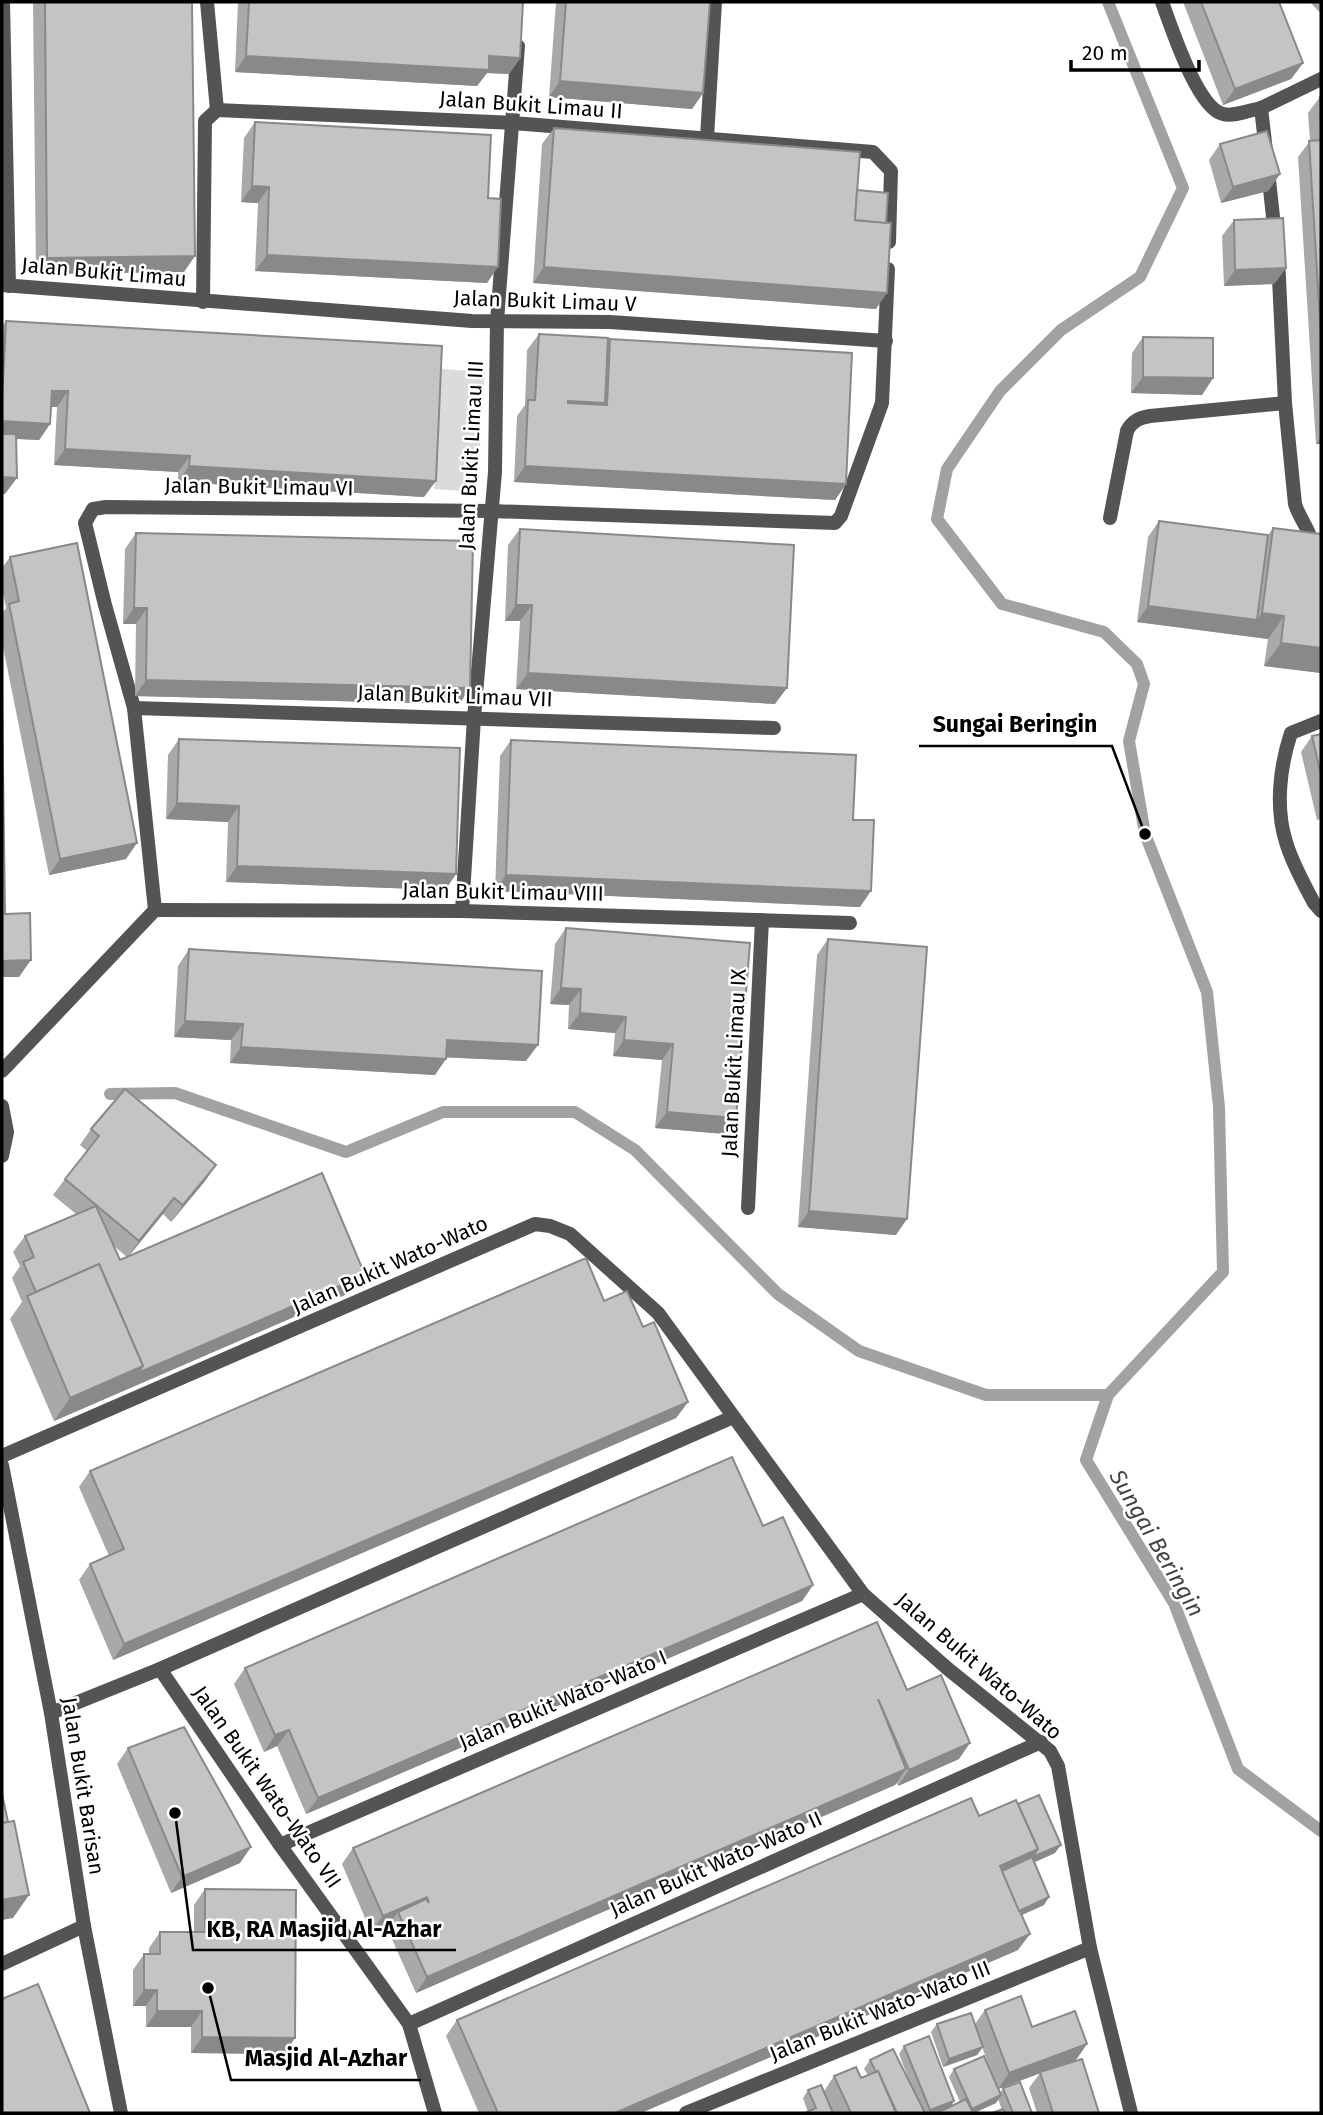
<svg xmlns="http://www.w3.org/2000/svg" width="1323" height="2115" font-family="'Fira Sans',sans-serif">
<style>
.green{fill:#dbdbdb}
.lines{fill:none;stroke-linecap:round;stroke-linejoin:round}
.stream{stroke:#a2a2a2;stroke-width:12}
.minor{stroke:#545454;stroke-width:14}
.wall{fill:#a9a9a9;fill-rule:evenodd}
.shaded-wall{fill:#898989}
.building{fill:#c4c4c4;stroke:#898989;stroke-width:2}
.labels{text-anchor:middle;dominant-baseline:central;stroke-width:5;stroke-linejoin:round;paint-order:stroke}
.street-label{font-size:21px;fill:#000;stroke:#fff}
.water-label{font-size:23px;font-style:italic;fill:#434343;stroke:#fff}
.leader{fill:none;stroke:#000;stroke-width:2.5}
.callout-dot{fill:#000;stroke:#fff;stroke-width:2.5}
.callout-label{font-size:23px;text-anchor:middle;font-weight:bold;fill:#000;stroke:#fff;stroke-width:5;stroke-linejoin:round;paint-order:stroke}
</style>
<rect width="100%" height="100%" fill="#fff"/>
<path class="green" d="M442,369L485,372L477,492L434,489Z"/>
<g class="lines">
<g class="stream">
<path d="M1108,2L1183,188L1140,277L1061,330L1000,391L947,469L937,519L1002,604L1104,632L1137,664L1144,684L1129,741L1145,834L1207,992L1219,1107L1223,1272L1108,1395L1086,1460L1174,1603L1238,1769L1321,1831"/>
<path d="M110,1094L175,1093L346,1152L443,1112H575L635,1150L778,1294L859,1351L986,1395H1108"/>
</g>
<g class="minor">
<path d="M3,2L9,286"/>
<path d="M207,2L217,110"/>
<path d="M1162,2C1171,26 1197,108 1223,114C1233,117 1251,110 1261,108L1266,151"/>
<path d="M1261,108L1321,79"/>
<path d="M217,110L513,123L873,152L891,171L889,242"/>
<path d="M707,138L715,2"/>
<path d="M1268,171L1275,235"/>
<path d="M1278,258L1285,403L1295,504C1299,517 1307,526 1311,539L1321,541"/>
<path d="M2,285L472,321L610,322L886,341"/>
<path d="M203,302L205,121L217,110"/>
<path d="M1110,518L1127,431C1132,421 1139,418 1150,416L1285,403"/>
<path d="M134,708L774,728"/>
<path d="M1321,721L1291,733C1280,766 1275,808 1286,842C1292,863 1304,884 1314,903L1321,911"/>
<path d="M155,910L134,708L105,605L85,523L93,509L106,507L491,511L835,523L841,516L882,403L888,269"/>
<path d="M155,910L462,911L850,923"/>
<path d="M462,911L474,718L495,472L497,321L518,46"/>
<path d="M2,1071L155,910"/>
<path d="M2,1106L7,1132L2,1156"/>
<path d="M748,1208L762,920"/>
<path d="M2,1456L535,1224L550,1226L570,1234L658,1313L863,1594L948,1669L1050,1751L1058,1766L1090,1948L1131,2113"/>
<path d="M2,1465L51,1713L84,1926L121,2113"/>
<path d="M160,1669L280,1845L409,2024L435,2113"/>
<path d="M51,1713L160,1669L733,1417"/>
<path d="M280,1845L863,1594"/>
<path d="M2,1964L84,1926"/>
<path d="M409,2024L1041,1742"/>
<path d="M686,2113L1090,1948"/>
</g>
</g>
<g class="wall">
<path d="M33,2H192L184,272L36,274Z"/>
<path d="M238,2H523L520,58L509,74L487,73L477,86L235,72Z"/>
<path d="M556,2H710L703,93L692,109L549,97Z"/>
<path d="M1183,2H1279L1303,63L1291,79L1223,105Z"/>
<path d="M1310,2H1321V14Z"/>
<path d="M1320,97H1321V444H1316L1298,157L1310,141L1308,113Z"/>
<path d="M255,122L488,198L487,283L255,271L258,203L241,202L244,138Z"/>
<path d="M554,128L857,190L876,309L533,283L542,144Z"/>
<path d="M1220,144L1280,174L1268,191L1221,203L1209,160Z"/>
<path d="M1234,220L1286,268L1274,284L1224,286L1222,236Z"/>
<path d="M6,321L424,497L178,482V472L54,465L57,407H51L50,424L39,440L16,439L5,494H2V327Z"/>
<path d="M539,334L608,342L610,339L846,484L835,500L514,482L517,416L525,405L527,350Z"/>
<path d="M1143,337L1213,378L1202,395L1131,393L1132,353Z"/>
<path d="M1159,521L1268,535L1273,528L1321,673L1264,666L1268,639L1137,622L1148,537Z"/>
<path d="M520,529L775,704L516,689L520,621H505L508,545Z"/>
<path d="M136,533L470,688L459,704L135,696L136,624H123L125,549Z"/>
<path d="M10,557L126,859L49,875L2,642V614L6,608L2,588V568Z"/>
<path d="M1321,734V819L1317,820L1301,752L1312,736Z"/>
<path d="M179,739L456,874L445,890L226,882L228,822L166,819L168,755Z"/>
<path d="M511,740L853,820L860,907L495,891L500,756Z"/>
<path d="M566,928L750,943L736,1118L725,1134L655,1128L662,1060L613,1056L615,1033L568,1029L569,1005L550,1004L555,944Z"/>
<path d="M828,939L896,1235L798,1227L817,955Z"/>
<path d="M189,949L526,1061L446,1057L435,1075L230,1063L231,1040L174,1037L178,966Z"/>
<path d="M91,1129L216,1165L205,1181L171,1222L163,1214L128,1257L354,1291L54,1421L10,1319L22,1302L12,1278L20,1266L13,1252L25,1236L76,1214L53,1195L65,1179L87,1151L80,1145ZM114,1246L127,1257L120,1260Z"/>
<path d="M604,1301L643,1327L688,1402L676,1418L113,1660L79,1580L90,1564L109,1556L79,1487L90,1471Z"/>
<path d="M763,1526L813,1585L802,1601L306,1814L277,1746L264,1752L234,1684L245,1668Z"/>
<path d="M907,1690L959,1759L898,1786L897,1783L895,1785L416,1993L387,1928L389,1924L371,1932L342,1864L353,1848Z"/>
<path d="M128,1748L240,1863L171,1893L117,1764Z"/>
<path d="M1018,1804L1055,1853L1034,1862L1044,1905L1022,1915L1018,1950L641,2113H479L446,2036L457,2020L979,1816Z"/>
<path d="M205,1889L284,2054L191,2053V2027H146V2006H133V1970L144,1954H149V1948L160,1932H194V1905Z"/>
<path d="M985,2010L1032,2027L1076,2060L1055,2068L1099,2113H1037L1029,2088L1040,2073L998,2089L1000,2093L1003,2088L1032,2113H992L1002,2110L998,2099L996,2103L974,2113H805L808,2112L803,2098L808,2090L824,2091L834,2076L861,2078L868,2075L864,2069L870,2060L910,2083L899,2054L904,2046L954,2101L950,2107L960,2102L949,2077L954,2069L995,2081L982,2047L977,2055L943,2067L931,2032L937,2024H975Z"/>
</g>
<g class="shaded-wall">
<path d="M246,56H489L520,58L509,74L487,73L477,86L235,72Z"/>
<path d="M1303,63L1291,79L1223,105L1235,89Z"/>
<path d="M560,81L703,93L692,109L549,97Z"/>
<path d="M1280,174L1268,191L1221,203L1233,187Z"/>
<path d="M252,186L269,187L258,203L241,202Z"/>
<path d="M267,255L498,267L487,283L255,271Z"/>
<path d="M195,256L184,272L36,274L47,258Z"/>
<path d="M544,267L887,293L876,309L533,283Z"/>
<path d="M1286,268L1274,284L1224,286L1235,270Z"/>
<path d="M1143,377L1213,378L1202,395L1131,393Z"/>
<path d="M52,391H68L57,407H41Z"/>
<path d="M568,401L605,403L594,419L557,417Z"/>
<path d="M2,421L50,424L39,440L2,438Z"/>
<path d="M1321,437V444H1316Z"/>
<path d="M65,449L190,456L178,472L54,465Z"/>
<path d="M189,466L436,481L424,497L178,482Z"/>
<path d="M525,466L846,484L835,500L514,482Z"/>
<path d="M2,477L17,478L5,494H2Z"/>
<path d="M516,605H532L520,621H505Z"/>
<path d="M1148,606L1257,620L1262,613L1284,616L1268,639L1137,622Z"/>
<path d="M134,608H147L136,624H123Z"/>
<path d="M1281,643L1321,648V673L1264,666Z"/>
<path d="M528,673L787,688L775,704L516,689Z"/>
<path d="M146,680L470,688L459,704L135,696Z"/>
<path d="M177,803L239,806L228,822L166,819Z"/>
<path d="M137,843L126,859L49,875L60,859Z"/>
<path d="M237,866L456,874L445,890L226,882Z"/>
<path d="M506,875L871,891L860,907L495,891Z"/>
<path d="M31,960L19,977H2V961Z"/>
<path d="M561,988L581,989L569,1005L550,1004Z"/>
<path d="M580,1013L626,1017L615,1033L568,1029Z"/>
<path d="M185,1021L243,1024L231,1040L174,1037Z"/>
<path d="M447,1040L538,1045L526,1061L436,1057Z"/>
<path d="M624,1040L673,1044L662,1060L613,1056Z"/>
<path d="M241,1047L446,1059L435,1075L230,1063Z"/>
<path d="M667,1112L736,1118L725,1134L655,1128Z"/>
<path d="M216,1165L205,1181L171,1222L183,1205Z"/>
<path d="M174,1198L163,1214L128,1257L139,1241Z"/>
<path d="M809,1211L907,1219L896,1235L798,1227Z"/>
<path d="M365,1275L354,1291L54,1421L70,1398L143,1366Z"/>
<path d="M688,1402L676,1418L113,1660L124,1644Z"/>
<path d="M813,1585L802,1601L306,1814L318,1798Z"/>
<path d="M289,1730L277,1746L264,1752L275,1735Z"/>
<path d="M970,1743L959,1759L898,1786L909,1770Z"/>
<path d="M906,1769L895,1785L416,1993L427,1977Z"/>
<path d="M1061,1845L1055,1853L997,1879L1000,1866L1038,1849Z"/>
<path d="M251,1847L240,1863L171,1893L182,1877Z"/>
<path d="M29,1895L13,1918L2,1920V1900Z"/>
<path d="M427,1897L415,1913L398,1912L389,1924L371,1932L383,1916Z"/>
<path d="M1049,1897L1044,1905L1006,1922L1012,1914Z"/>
<path d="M1030,1934L1018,1950L641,2113H615Z"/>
<path d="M144,1990H157L146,2006H133Z"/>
<path d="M157,2011H202L191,2027H146Z"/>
<path d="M202,2037L295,2038L284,2054L191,2053Z"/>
<path d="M1087,2044L1076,2060L998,2089L1009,2073Z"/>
<path d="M983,2047L977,2055L943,2067L949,2059Z"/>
<path d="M1001,2095L996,2103L974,2113H969L972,2109Z"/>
<path d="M954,2101L949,2109L937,2113H928L930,2110Z"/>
</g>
<g class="building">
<path d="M45,2H192L195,256L47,258Z"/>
<path d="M249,2H523L520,58L489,56V70L246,56Z"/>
<path d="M566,2H710L703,93L560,81Z"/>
<path d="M1201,2H1279L1303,63L1235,89Z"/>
<path d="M1320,97H1321V131Z"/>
<path d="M255,122L491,135L488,198L501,199L498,267L267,255L269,187L252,186Z"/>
<path d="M554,128L860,152L855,220L891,223L887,293L544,267Z"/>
<path d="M1267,131L1280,174L1233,187L1220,144Z"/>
<path d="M1321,140V336L1309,141Z"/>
<path d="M857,190L888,193L886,223L855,220Z"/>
<path d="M1283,218L1286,268L1235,270L1234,220Z"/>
<path d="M6,321L442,346L436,481L189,466L190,456L65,449L68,391H52L50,424L2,421V401Z"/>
<path d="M539,334L608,338L605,403L568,401V403L607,405L610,339L852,353L846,484L525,466L528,400H535Z"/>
<path d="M1143,337L1213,338V378L1143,377Z"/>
<path d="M2,434H16L17,478L2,477Z"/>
<path d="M1159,521L1268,535L1257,620L1148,606Z"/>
<path d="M1273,528L1321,534V648L1281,643L1284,616L1262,613Z"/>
<path d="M520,529L794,545L787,688L528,673L532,605H516Z"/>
<path d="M136,533L473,541L470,688L146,680L147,608H134Z"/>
<path d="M77,543L137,843L60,859L9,604L19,601L10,557Z"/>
<path d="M2,696L5,914L30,913L31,960L2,961Z"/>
<path d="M1321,734V775L1312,736Z"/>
<path d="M179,739L460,748L456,874L237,866L239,806L177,803Z"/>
<path d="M511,740L856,755L853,820H874L871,891L506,875Z"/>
<path d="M566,928L750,943L736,1118L667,1112L673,1044L624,1040L626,1017L580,1013L581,989L561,988Z"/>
<path d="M828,939L927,947L907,1219L809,1211Z"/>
<path d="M189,949L542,971L538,1045L447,1040L446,1059L241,1047L243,1024L185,1021Z"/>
<path d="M125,1089L216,1165L183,1205L174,1198L139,1241L65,1179L99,1136L91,1129Z"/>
<path d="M322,1173L365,1275L138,1373L143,1366L99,1264L36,1292L23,1262L34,1257L25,1236L96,1206L120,1260Z"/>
<path d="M586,1258L604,1301L627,1291L643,1327L654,1322L688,1402L124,1644L90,1564L124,1549L90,1471Z"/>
<path d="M99,1264L143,1366L70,1398L27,1296Z"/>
<path d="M732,1457L763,1526L783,1517L813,1585L318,1798L289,1730L275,1735L245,1668Z"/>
<path d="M877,1622L907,1690L941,1675L970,1743L909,1770L878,1699L906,1769L427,1977L398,1912L426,1899L429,1903L427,1897L383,1916L353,1848Z"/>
<path d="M184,1727L251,1847L182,1877L128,1748Z"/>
<path d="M2,1794L8,1822L2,1823Z"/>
<path d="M1039,1795L1061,1845L1032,1857L1038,1849L1018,1804Z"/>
<path d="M971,1798L979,1816L1016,1800L1038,1849L1000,1866L1030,1934L615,2113H498L457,2020Z"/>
<path d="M14,1821L29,1895L2,1900V1823Z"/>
<path d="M1032,1857L1049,1897L1019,1911L1002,1871Z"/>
<path d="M205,1889L296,1890L295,2038L202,2037V2011H157V1990H144V1954H160V1932H205Z"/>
<path d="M38,1984L90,2113H2V1999Z"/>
<path d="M1021,1996L1032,2027L1075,2011L1087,2044L1009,2073L985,2010Z"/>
<path d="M971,2013L983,2047L949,2059L937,2024Z"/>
<path d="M929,2036L954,2101L930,2110L904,2046Z"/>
<path d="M893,2049L925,2113H897L878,2071L876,2072L870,2060Z"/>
<path d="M984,2056L1001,2095L972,2109L954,2069Z"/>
<path d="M1082,2059L1099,2113H1053L1040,2072Z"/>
<path d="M856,2067L861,2078L878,2071L896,2113H851L834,2076Z"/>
<path d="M1020,2082L1032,2113H1013L1003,2088Z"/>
<path d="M821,2085L833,2113H805L816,2108L808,2090Z"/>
<path d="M966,2099L973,2113H937Z"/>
<path d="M1003,2109L1005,2113H992Z"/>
</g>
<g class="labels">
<g class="street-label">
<text transform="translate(531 105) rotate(4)">Jalan Bukit Limau II</text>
<text transform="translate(104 272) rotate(5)">Jalan Bukit Limau</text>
<text transform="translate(545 301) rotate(2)">Jalan Bukit Limau V</text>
<text transform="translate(471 455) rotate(-87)">Jalan Bukit Limau III</text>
<text transform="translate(259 487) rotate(1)">Jalan Bukit Limau VI</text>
<text transform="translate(455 696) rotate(2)">Jalan Bukit Limau VII</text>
<text transform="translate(503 892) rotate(1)">Jalan Bukit Limau VIII</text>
<text transform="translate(734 1063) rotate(-87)">Jalan Bukit Limau IX</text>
<text transform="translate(390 1265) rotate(-24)">Jalan Bukit Wato-Wato</text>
<text transform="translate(979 1666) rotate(41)">Jalan Bukit Wato-Wato</text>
<text transform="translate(563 1700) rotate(-23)">Jalan Bukit Wato-Wato I</text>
<text transform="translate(83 1786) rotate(81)">Jalan Bukit Barisan</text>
<text transform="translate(267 1787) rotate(55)">Jalan Bukit Wato-Wato VII</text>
<text transform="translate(716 1864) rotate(-24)">Jalan Bukit Wato-Wato II</text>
<text transform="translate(880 2011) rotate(-22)">Jalan Bukit Wato-Wato III</text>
</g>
<g class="water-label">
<text transform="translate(1157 1543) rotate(60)">Sungai Beringin</text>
</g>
</g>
<path class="leader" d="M1145 834L1112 746H919M175 1813L193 1950H456M208 1988L231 2080H421"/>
<g class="callout-dot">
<circle cx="1145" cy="834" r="7"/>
<circle cx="175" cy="1813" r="7"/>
<circle cx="208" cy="1988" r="7"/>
</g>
<g class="callout-label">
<text x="1015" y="732">Sungai Beringin</text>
<text x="324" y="1937">KB, RA Masjid Al-Azhar</text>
<text x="326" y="2066">Masjid Al-Azhar</text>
</g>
<rect width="1323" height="2115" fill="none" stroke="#000000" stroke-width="7"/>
<path d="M1071 60v10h128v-10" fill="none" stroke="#000000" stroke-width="3.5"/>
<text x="1082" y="60" font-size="21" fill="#000000" stroke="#ffffff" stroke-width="5" paint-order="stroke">20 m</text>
</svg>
